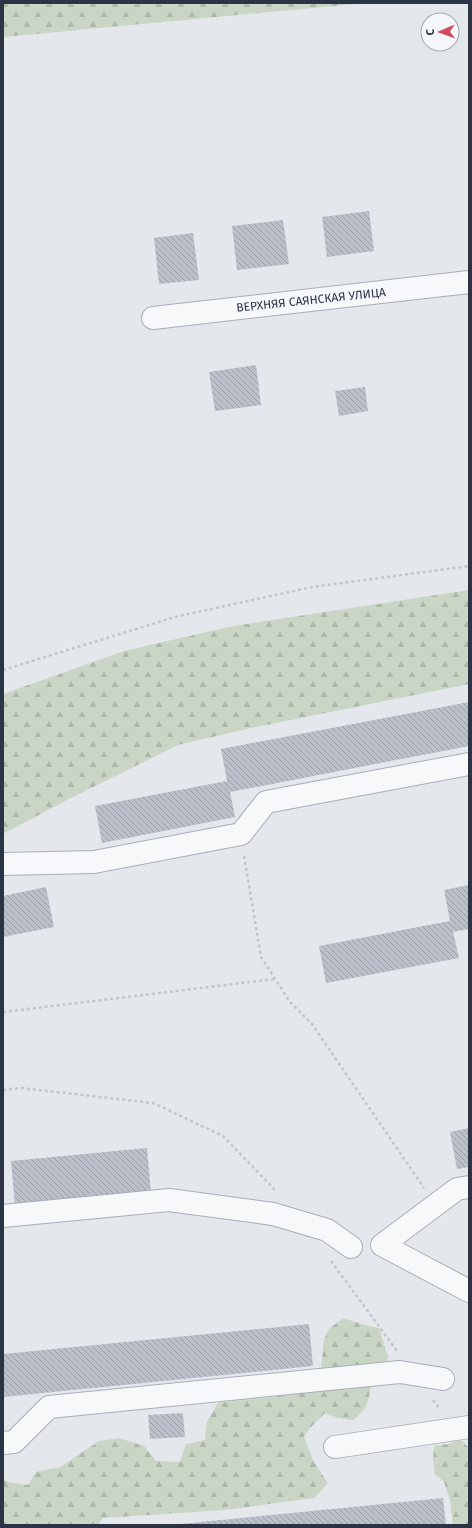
<svg xmlns="http://www.w3.org/2000/svg" width="472" height="1528" font-family="'Fira Sans',sans-serif">
<style>
.forest{fill:url(#forest-firs)}
.building{fill:url(#building-back-hatch)}
.lines{fill:none;stroke-linecap:round;stroke-linejoin:round}
.minor-casing{stroke:#a9aeb7;stroke-width:24}
.path{stroke:#c2c5cb;stroke-width:2.5;stroke-dasharray:3 3;stroke-linecap:butt}
.minor{stroke:#f7f8fa;stroke-width:22}
.labels{text-anchor:middle;dominant-baseline:central;stroke-width:3;stroke-linejoin:round;paint-order:stroke}
.street-label{font-size:12px;fill:#2b3445;stroke:#f4f6f9}
</style>
<defs>
<pattern id="forest-firs" width="22" height="20" patternUnits="userSpaceOnUse"><rect width="22" height="20" fill="#c9d6c5"/><path d="M5 1l3.5 6h-7zM16 11l3.5 6h-7z" fill="#adb8ab"/></pattern>
<pattern id="building-back-hatch" width="6" height="6" patternUnits="userSpaceOnUse"><rect width="6" height="6" fill="#bbc0ca"/><path d="M-1 5l2 2M0 0l6 6M5-1l2 2" fill="none" stroke="#989da6"/></pattern>
</defs>
<rect width="100%" height="100%" fill="#e4e7ec"/>
<g class="forest">
<path d="M3,3H367L3,37Z"/>
<path d="M469,590V684L251,728L178,745L69,799L3,834V694L124,651L233,626Z"/>
<path d="M343,1318L365,1325L379,1328L388,1357L383,1381L371,1385C368,1403 368,1408 353,1420L337,1418L325,1413L311,1427L304,1437L314,1462L328,1483L314,1498L224,1510L103,1518L98,1525H3V1479L8,1482L28,1485L36,1472L60,1467L99,1441L119,1438L144,1446L156,1461L180,1462L186,1444L205,1440L207,1422L218,1403C252,1398 286,1398 319,1388L324,1339L329,1329Z"/>
<path d="M461,1440L469,1448V1525H453L450,1500L444,1482L435,1474L433,1459L434,1446L448,1444Z"/>
</g>
<g class="building">
<path d="M369,211L374,251L327,257L322,217Z"/>
<path d="M283,220L289,264L237,270L232,226Z"/>
<path d="M193,233L199,280L159,284L154,238Z"/>
<path d="M256,365L261,405L215,411L209,372Z"/>
<path d="M365,387L368,411L339,416L335,391Z"/>
<path d="M469,702V746L230,792L235,817L102,843L95,806L227,781L221,749Z"/>
<path d="M469,885V929L453,932L459,958L326,983L319,946L450,921L444,890Z"/>
<path d="M46,887L54,927L3,937V896Z"/>
<path d="M469,1128V1167L457,1169L450,1132Z"/>
<path d="M147,1148L151,1193L15,1206L11,1161Z"/>
<path d="M309,1324L313,1366L3,1397V1354Z"/>
<path d="M183,1413L185,1437L150,1439L148,1415Z"/>
<path d="M443,1498L446,1525H181V1524Z"/>
</g>
<g class="lines">
<g class="minor-casing">
<g id="minor">
<path d="M153,318L469,282"/>
<path d="M3,864L94,862L241,834L266,802L469,764"/>
<path d="M469,1187L457,1189L382,1245L469,1291"/>
<path d="M3,1216L169,1200L273,1214L327,1230L351,1247"/>
<path d="M3,1443L14,1442L49,1407L400,1372L443,1379"/>
<path d="M335,1447L469,1427"/>
</g>
</g>
<g class="path">
<path d="M3,670L175,617L312,587L469,566"/>
<path d="M244,856L261,957L290,1002L312,1024L424,1188"/>
<path d="M3,1012L275,979"/>
<path d="M3,1090L21,1088L153,1103L223,1136L276,1191"/>
<path d="M331,1261L397,1351"/>
<path d="M433,1400L440,1409"/>
</g>
<use href="#minor" class="minor"/>
</g>
<g class="labels">
<g class="street-label">
<text transform="translate(311 300) rotate(-6)">ВЕРХНЯЯ САЯНСКАЯ УЛИЦА</text>
</g>
</g>
<rect width="472" height="1528" fill="none" stroke="#2b3445" stroke-width="8"/>
<g transform="translate(440 32) rotate(268)"><circle r="19" fill="#f4f6f9" stroke="#a4a8b1"/>
<path d="M0-3L7 15L0 10L-7 15Z" fill="#d1495b"/>
<text y="-6" font-size="11" font-weight="bold" text-anchor="middle" fill="#2b3445">С</text>
</g>
</svg>
